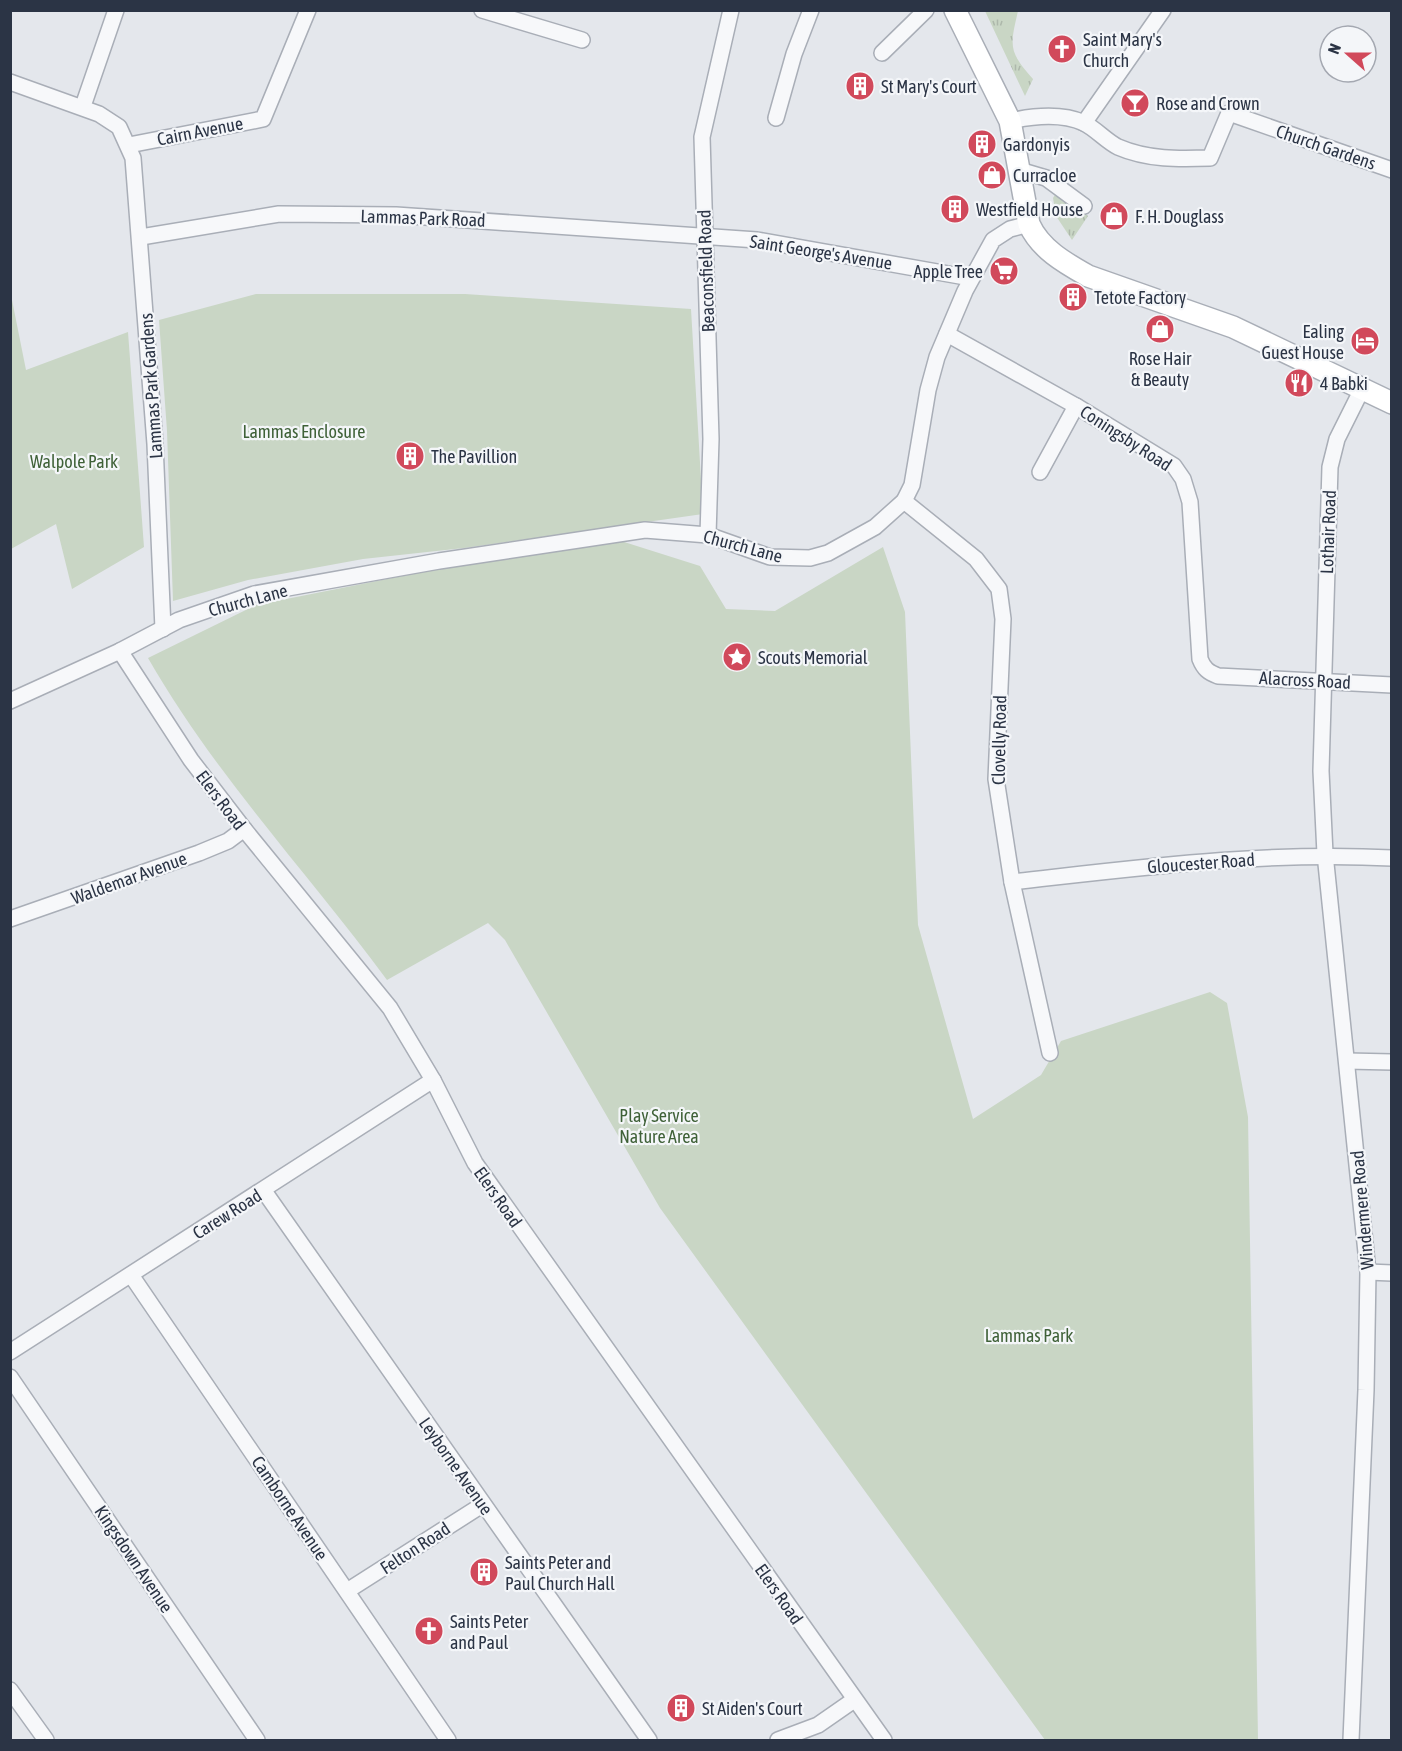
<svg xmlns="http://www.w3.org/2000/svg" width="1402" height="1751" font-family="'Asap Condensed',sans-serif">
<style>
.grass{fill:url(#grass-tufts)}
.park{fill:#c9d6c5}
.lines{fill:none;stroke-linecap:round;stroke-linejoin:round}
.minor-casing{stroke:#a9aeb7;stroke-width:18}
.secondary-casing{stroke:#a9aeb7;stroke-width:24}
.minor{stroke:#f7f8fa;stroke-width:15}
.secondary{stroke:#fff;stroke-width:21}
.labels{text-anchor:middle;dominant-baseline:central;stroke-width:4.5;stroke-linejoin:round;paint-order:stroke}
.poi-label{font-size:18px;fill:#2b3445;stroke:#f4f6f9;text-anchor:start}
.street-label{font-size:18px;fill:#2b3445;stroke:#f4f6f9}
.park-label{font-size:18px;fill:#3f6138;stroke:#f4f6f9}
</style>
<defs>
<pattern id="grass-tufts" width="24" height="20" patternUnits="userSpaceOnUse" patternTransform="scale(1.5)"><rect width="24" height="20" fill="#c9d6c5"/><path d="M3 7l-1-3M5 7V3M7 7l1-3M15 17l-1-3M17 17v-4M19 17l1-3" fill="none" stroke="#adb8ab"/></pattern>
</defs>
<rect width="100%" height="100%" fill="#e4e7ec"/>
<g class="grass">
<path d="M985,11H1018C1010,46 1008,51 1033,79L1025,96Z"/>
<path d="M1058,190L1088,216L1072,240L1056,216L1053,198Z"/>
</g>
<g class="park">
<path d="M256,294H465L691,309L703,514L464,548L363,559L248,580L173,601L167,431L159,320Z"/>
<path d="M11,295L26,370L128,332L144,547L72,589L56,524L11,549Z"/>
<path d="M621,541L700,566L726,609L775,611L883,547L905,612L918,925L973,1119L1041,1075L1061,1041L1210,992L1227,1003L1248,1117L1258,1740H1045L660,1208L505,940L488,923L387,980C308,873 215,775 148,658L256,605L508,555Z"/>
</g>
<g class="lines">
<g class="minor-casing">
<g id="minor">
<path d="M482,10L582,40"/>
<path d="M882,53L926,10"/>
<path d="M10,82L99,114L119,127L133,158L155,444L163,629"/>
<path d="M83,106L116,10"/>
<path d="M776,118L794,54L811,10"/>
<path d="M1010,121C1033,116 1062,113 1084,123C1096,129 1106,141 1118,147C1148,160 1179,159 1210,158L1229,113L1392,170"/>
<path d="M1084,123L1163,10"/>
<path d="M129,145L263,119L308,10"/>
<path d="M1019,170L1046,178L1084,206"/>
<path d="M141,237L279,214L396,215L757,240L971,278"/>
<path d="M947,334L1076,406L1174,466L1183,479L1190,502L1200,659C1204,669 1208,672 1218,676L1392,685"/>
<path d="M1040,472L1076,406"/>
<path d="M904,501L976,559L999,589L1003,619L996,779L1012,882L1050,1053"/>
<path d="M708,535L711,439L702,137L731,10"/>
<path d="M120,651L191,760L244,829L390,1008L433,1080L475,1163L884,1740"/>
<path d="M10,701L120,651L179,620L254,594L439,561L645,530L708,535L770,557L810,558L828,553L875,527L904,501L912,485L928,390L937,357L965,291L993,240L1010,229L1029,224"/>
<path d="M1012,882C1138,868 1265,851 1392,858"/>
<path d="M10,919L199,853L228,841L244,829"/>
<path d="M1347,1061L1392,1062"/>
<path d="M264,1191L649,1740"/>
<path d="M1368,1272L1392,1273"/>
<path d="M131,1275L448,1740"/>
<path d="M10,1352L433,1080"/>
<path d="M10,1377L257,1740"/>
<path d="M347,1591L482,1505"/>
<path d="M10,1690L46,1740"/>
<path d="M778,1740L818,1725L854,1700"/>
<path d="M1351,1740L1366,1390L1368,1272L1325,854L1321,771L1330,467L1337,439L1362,389"/>
</g>
</g>
<g class="secondary-casing">
<path id="secondary" d="M955,10L1010,121L1029,224C1040,249 1065,263 1088,276L1233,327L1392,403"/>
</g>
<use href="#minor" class="minor"/>
<use href="#secondary" class="secondary"/>
</g>
<defs>
<g id="church-disc" transform="scale(1.5)"><circle r="9.5" fill="#d1495b" stroke="#f4f6f9"/><path d="M-1.2-6h2.4v3.5h3.3v2.4h-3.3V6h-2.4V-.1h-3.3v-2.4h3.3Z" fill="#fff"/></g>
<g id="building-disc" transform="scale(1.5)"><circle r="9.5" fill="#d1495b" stroke="#f4f6f9"/><path d="M-4-6H4V6H1V3H-1V6H-4ZM-2.5-4.3h1.7v1.8h-1.7ZM.8-4.3h1.7v1.8H.8ZM-2.5-1h1.7V.8h-1.7ZM.8-1h1.7V.8H.8Z" fill="#fff"/></g>
<g id="bar-disc" transform="scale(1.5)"><circle r="9.5" fill="#d1495b" stroke="#f4f6f9"/><path d="M-6-5H6L.8 .8V4.5H3.5V6h-7V4.5H-.8V.8Z" fill="#fff"/></g>
<g id="shop-disc" transform="scale(1.5)"><circle r="9.5" fill="#d1495b" stroke="#f4f6f9"/><path d="M-5-2.5h2.3a2.7 3.5 0 0 1 5.4 0H5L5.5 6h-11ZM-1.5-2.5h3a1.5 2.3 0 0 0-3 0Z" fill="#fff"/></g>
<g id="supermarket-disc" transform="scale(1.5)"><circle r="9.5" fill="#d1495b" stroke="#f4f6f9"/><path d="M-6-5.5h2.5l.6 2H6L4.5 2H-2.5L-4.4-4H-6ZM-1.5 3.2a1.3 1.3 0 1 0 .1 0ZM3 3.2a1.3 1.3 0 1 0 .1 0Z" fill="#fff"/></g>
<g id="hotel-disc" transform="scale(1.5)"><circle r="9.5" fill="#d1495b" stroke="#f4f6f9"/><path d="M-6-4.5h1.5V1H6V5H4.5V3h-9V5H-6ZM-4 0a1.8 1.8 0 1 1 3.6 0ZM.5 0V-2.5h3Q6-2.5 6 0Z" fill="#fff"/></g>
<g id="restaurant-disc" transform="scale(1.5)"><circle r="9.5" fill="#d1495b" stroke="#f4f6f9"/><path d="M-5-6h1v4h1v-4h1v4h1v-4h1v5L-1.5 .5V6h-2V.5L-5-1ZM5-6V6H3V1.5H1.5Q1.5-4 5-6Z" fill="#fff"/></g>
<g id="sight-disc" transform="scale(1.5)"><circle r="9.5" fill="#d1495b" stroke="#f4f6f9"/><path d="M0-6L1.8-2.2L6-1.7L2.9 1.2L3.7 5.4L0 3.3L-3.7 5.4L-2.9 1.2L-6-1.7L-1.8-2.2Z" fill="#fff"/></g>
</defs>
<g fill-rule="evenodd">
<use href="#church-disc" x="1062" y="49"/>
<use href="#building-disc" x="860" y="86"/>
<use href="#bar-disc" x="1135" y="103"/>
<use href="#building-disc" x="982" y="144"/>
<use href="#shop-disc" x="992" y="175"/>
<use href="#building-disc" x="955" y="209"/>
<use href="#shop-disc" x="1114" y="216"/>
<use href="#supermarket-disc" x="1004" y="271"/>
<use href="#building-disc" x="1073" y="297"/>
<use href="#shop-disc" x="1160" y="329"/>
<use href="#hotel-disc" x="1365" y="341"/>
<use href="#restaurant-disc" x="1299" y="383"/>
<use href="#building-disc" x="410" y="456"/>
<use href="#sight-disc" x="737" y="657"/>
<use href="#building-disc" x="484" y="1572"/>
<use href="#church-disc" x="429" y="1631"/>
<use href="#building-disc" x="681" y="1708"/>
</g>
<g class="labels">
<g class="poi-label">
<text x="1083" y="39">Saint Mary's<tspan x="1083" dy="21">Church</tspan></text>
<text x="881" y="86">St Mary's Court</text>
<text x="1156" y="103">Rose and Crown</text>
<text x="1003" y="144">Gardonyis</text>
<text x="1013" y="175">Curracloe</text>
<text x="976" y="209">Westfield House</text>
<text x="1135" y="216">F. H. Douglass</text>
<text x="983" y="271" text-anchor="end">Apple Tree</text>
<text x="1094" y="297">Tetote Factory</text>
<text x="1344" y="331" text-anchor="end">Ealing<tspan x="1344" dy="21">Guest House</tspan></text>
<text x="1160" y="358" text-anchor="middle">Rose Hair<tspan x="1160" dy="21">&amp; Beauty</tspan></text>
<text x="1320" y="383">4 Babki</text>
<text x="431" y="456">The Pavillion</text>
<text x="758" y="657">Scouts Memorial</text>
<text x="505" y="1562">Saints Peter and<tspan x="505" dy="21">Paul Church Hall</tspan></text>
<text x="450" y="1621">Saints Peter<tspan x="450" dy="21">and Paul</tspan></text>
<text x="702" y="1708">St Aiden's Court</text>
</g>
<g class="street-label">
<text transform="translate(200 131) rotate(-11)">Cairn Avenue</text>
<text transform="translate(1326 147) rotate(19)">Church Gardens</text>
<text transform="translate(423 218) rotate(2)">Lammas Park Road</text>
<text transform="translate(821 252) rotate(9)">Saint George's Avenue</text>
<text transform="translate(706 271) rotate(-92)">Beaconsfield Road</text>
<text transform="translate(151 386) rotate(-94)">Lammas Park Gardens</text>
<text transform="translate(1126 438) rotate(33)">Coningsby Road</text>
<text transform="translate(1328 532) rotate(-88)">Lothair Road</text>
<text transform="translate(743 546) rotate(15)">Church Lane</text>
<text transform="translate(248 600) rotate(-15)">Church Lane</text>
<text transform="translate(1305 680) rotate(3)">Alacross Road</text>
<text transform="translate(999 740) rotate(-89)">Clovelly Road</text>
<text transform="translate(221 800) rotate(53)">Elers Road</text>
<text transform="translate(1201 863) rotate(-4)">Gloucester Road</text>
<text transform="translate(129 878) rotate(-20)">Waldemar Avenue</text>
<text transform="translate(498 1197) rotate(55)">Elers Road</text>
<text transform="translate(1362 1210) rotate(-95)">Windermere Road</text>
<text transform="translate(227 1214) rotate(-32)">Carew Road</text>
<text transform="translate(456 1466) rotate(55)">Leyborne Avenue</text>
<text transform="translate(290 1508) rotate(56)">Camborne Avenue</text>
<text transform="translate(415 1548) rotate(-33)">Felton Road</text>
<text transform="translate(134 1559) rotate(56)">Kingsdown Avenue</text>
<text transform="translate(779 1594) rotate(55)">Elers Road</text>
</g>
<g class="park-label">
<text x="304" y="431">Lammas Enclosure</text>
<text x="74" y="461">Walpole Park</text>
<text x="659" y="1115">Play Service<tspan x="659" dy="21">Nature Area</tspan></text>
<text x="1029" y="1335">Lammas Park</text>
</g>
</g>
<rect width="1402" height="1751" fill="none" stroke="#2b3445" stroke-width="24"/>
<g transform="translate(1348 54) rotate(291)"><circle r="28" fill="#f4f6f9" stroke="#a4a8b1" stroke-width="1.5"/>
<path d="M0-4.5L10 22L0 15L-10 22Z" fill="#d1495b"/>
<text y="-9" font-size="16" font-weight="bold" text-anchor="middle" fill="#2b3445">N</text>
</g>
</svg>
